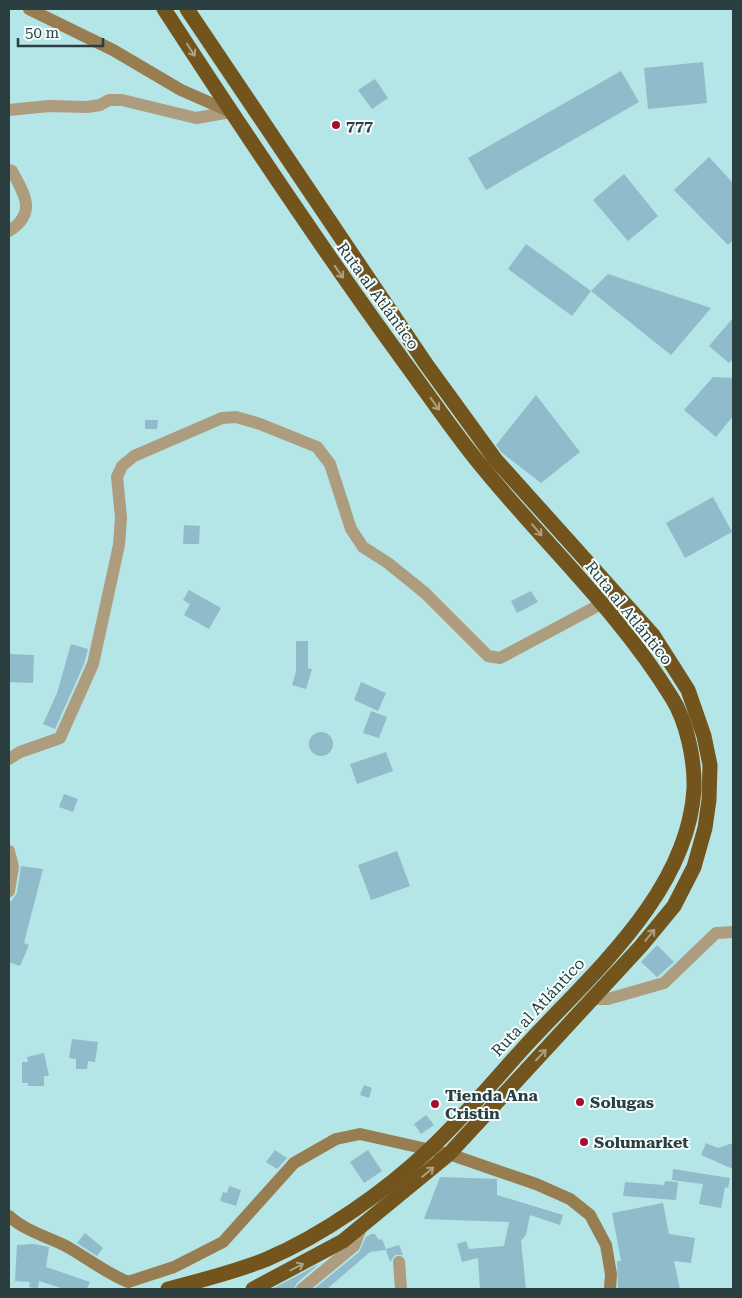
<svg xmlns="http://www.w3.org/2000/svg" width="742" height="1298" font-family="'Roboto Serif',serif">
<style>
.building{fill:#90bbca}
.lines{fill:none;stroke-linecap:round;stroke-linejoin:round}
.street{stroke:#ae9c7e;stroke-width:12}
.secondary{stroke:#977d50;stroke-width:12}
.highway{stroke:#72541c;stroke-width:15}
.oneway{stroke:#aca082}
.poi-dot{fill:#a70d2c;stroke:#f4fefe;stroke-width:2}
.labels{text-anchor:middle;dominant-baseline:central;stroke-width:4;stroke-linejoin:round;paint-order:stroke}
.poi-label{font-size:16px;font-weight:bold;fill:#2c3f40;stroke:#f4fefe;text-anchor:start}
.street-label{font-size:16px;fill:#2c3f40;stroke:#f4fefe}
</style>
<rect width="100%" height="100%" fill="#b4e5e7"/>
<g class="building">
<path d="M703,62L707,103L648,109L644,68Z"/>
<path d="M621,71L639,102L486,190L468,158Z"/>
<path d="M375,79L388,98L372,109L358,90Z"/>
<path d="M709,157L733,183V240L728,245L674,190Z"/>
<path d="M624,174L658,216L628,241L593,200Z"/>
<path d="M526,244L591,291L572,316L508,269Z"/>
<path d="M608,274L711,308L671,355L591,291Z"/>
<path d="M733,318V359L729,363L709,346Z"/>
<path d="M713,377L733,378V416L716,437L684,410Z"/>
<path d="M536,395L580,452L541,483L501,452L496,445Z"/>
<path d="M145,420H158L157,429H145Z"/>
<path d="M713,497L732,532L685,558L666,523Z"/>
<path d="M184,525L200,526L199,544H183Z"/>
<path d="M189,590L221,608L209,629L184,615L190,604L183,600Z"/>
<path d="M531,591L538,602L517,613L511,601Z"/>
<path d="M296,641H308V668L312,669L306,689L292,685L296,672Z"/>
<path d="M71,644L88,649L84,664L55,729L43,724L57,693Z"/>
<path d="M9,654L34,655L33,683L9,682Z"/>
<path d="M361,682L386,693L378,711L354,700Z"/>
<path d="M371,711L387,717L379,738L363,733Z"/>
<circle cx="321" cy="744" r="12"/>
<path d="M386,752L393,771L357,784L350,764Z"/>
<path d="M64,794L78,799L73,812L59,807Z"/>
<path d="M397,851L410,886L371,900L358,865Z"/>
<path d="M21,866L43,869L24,943L29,945L20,966L9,962V904L17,893Z"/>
<path d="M657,945L674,962L657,977L641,962Z"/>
<path d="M72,1039L98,1042L95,1062L88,1061L87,1069H76V1059L69,1058Z"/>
<path d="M44,1053L49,1076H44V1086H28V1083H22V1062H28L27,1057Z"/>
<path d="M364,1085L372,1088L369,1098L360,1095Z"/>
<path d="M426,1115L434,1125L421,1134L414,1124Z"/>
<path d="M706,1143L718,1148L733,1143V1169L701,1155Z"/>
<path d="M275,1150L287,1158L277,1169L266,1162Z"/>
<path d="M368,1150L382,1171L364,1183L350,1162Z"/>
<path d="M673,1169L730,1178L728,1188L725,1187L721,1208L699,1204L703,1184L672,1180Z"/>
<path d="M440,1177L497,1179V1195L563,1215L560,1225L530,1215L526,1235L521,1241L526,1289H480L478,1258L462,1262L457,1244L466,1241L469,1249L504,1246L509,1222L424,1219Z"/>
<path d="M665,1181L678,1182L676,1200L623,1196L625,1182L664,1185Z"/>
<path d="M229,1186L241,1190L236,1206L220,1201L223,1192L227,1193Z"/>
<path d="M663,1203L669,1234L695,1238L691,1263L674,1261L680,1289H618L617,1261H621L612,1213Z"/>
<path d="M85,1233L103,1248L97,1256L77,1243Z"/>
<path d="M371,1234H375L379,1240L382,1239L386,1249L399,1245L403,1255H395L390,1262L386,1250L370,1252L327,1289H314L359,1252L366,1237Z"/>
<path d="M33,1244L49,1247L46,1267L90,1282L87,1289H64L39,1281L38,1289L29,1287L30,1282L15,1281L17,1245Z"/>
<path d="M319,1264L297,1283L294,1289H272Z"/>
</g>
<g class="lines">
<g class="street">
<path d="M9,110L49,106L87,107L100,105L109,100H122L196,118L231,112"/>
<path d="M9,170L12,171C25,195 37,213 9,231"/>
<path d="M9,759L20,752L60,738L93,664L119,545L121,517L117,477L122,466L134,456L222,418L236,417L260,424L317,447L330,464L351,529L363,547L388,563L425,593L488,656L500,658L601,604"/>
<path d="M9,851L13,867L9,891"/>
<path d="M592,999H608L664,983L716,933L733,932"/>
<path d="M399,1262L401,1289"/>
<path d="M302,1289L354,1246L361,1228"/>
</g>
<g class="secondary">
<path d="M29,9L113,50L181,90L231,112"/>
<path d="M9,1216C24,1230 45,1236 64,1245C86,1257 104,1272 128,1282L174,1267L223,1242L294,1163L336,1139L360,1134L449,1154L536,1184L570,1199L590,1215L606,1245L611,1274L610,1289"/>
</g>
<g class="highway">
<path d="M164,9C242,129 321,248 405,363C427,393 448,424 471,453C536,536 617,608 672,698C687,722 695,761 694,789C688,891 594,972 529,1042C496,1078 465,1116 430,1149C386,1191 323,1235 267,1259C235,1272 202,1280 168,1289"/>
<path d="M187,9L426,364L495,459L653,635L688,690L704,736L710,765L709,800L705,828L694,867L674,906L641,946L449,1154L343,1241L253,1289"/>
</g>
</g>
<defs><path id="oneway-shaft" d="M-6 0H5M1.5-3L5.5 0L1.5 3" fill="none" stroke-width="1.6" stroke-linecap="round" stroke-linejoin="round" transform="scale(1.25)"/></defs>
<g class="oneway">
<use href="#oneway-shaft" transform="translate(191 50) rotate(57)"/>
<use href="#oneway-shaft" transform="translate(339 272) rotate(55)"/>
<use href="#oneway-shaft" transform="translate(435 404) rotate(54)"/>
<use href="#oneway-shaft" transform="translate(537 530) rotate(49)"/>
<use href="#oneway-shaft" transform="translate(650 935) rotate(-51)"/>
<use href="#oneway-shaft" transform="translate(541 1055) rotate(-47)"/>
<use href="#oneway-shaft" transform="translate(428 1172) rotate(-40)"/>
<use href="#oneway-shaft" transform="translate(297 1267) rotate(-27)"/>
</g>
<g class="poi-dot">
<circle cx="336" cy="125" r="5"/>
<circle cx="580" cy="1102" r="5"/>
<circle cx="435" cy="1104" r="5"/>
<circle cx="584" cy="1142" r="5"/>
</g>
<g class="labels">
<g class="poi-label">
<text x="346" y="125">777</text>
<text x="445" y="1095">Tienda Ana<tspan x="445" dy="18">Cristin</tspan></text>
<text x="590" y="1102">Solugas</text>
<text x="594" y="1142">Solumarket</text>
</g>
<g class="street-label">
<text transform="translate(378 296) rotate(54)">Ruta al Atlántico</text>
<text transform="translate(629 613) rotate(51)">Ruta al Atlántico</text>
<text transform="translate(538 1007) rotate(-47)">Ruta al Atlántico</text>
</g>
</g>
<rect width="742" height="1298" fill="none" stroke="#2c3f40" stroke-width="20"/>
<path d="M18 38v8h85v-8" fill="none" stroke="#2c3f40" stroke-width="2.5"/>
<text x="25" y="38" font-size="15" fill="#2c3f40" stroke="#f4fefe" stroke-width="4" paint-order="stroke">50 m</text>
</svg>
